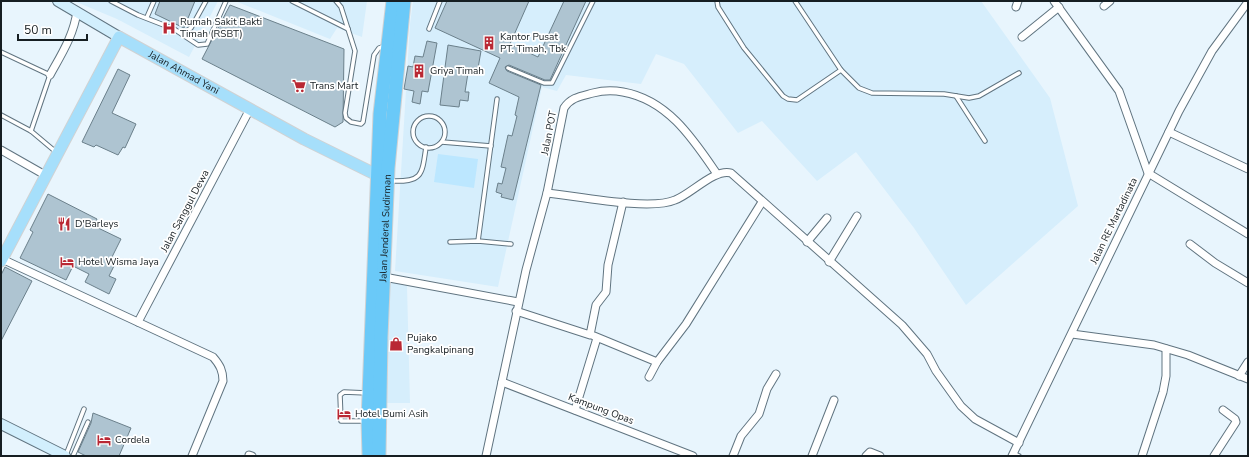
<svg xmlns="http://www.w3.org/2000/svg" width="1249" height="457" font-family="'Nunito Sans',sans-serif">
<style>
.built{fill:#d6eefc}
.green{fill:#bce7ff}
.building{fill:#aec4d1;stroke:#6b808b}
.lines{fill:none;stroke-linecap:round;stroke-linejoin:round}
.lane-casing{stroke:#607480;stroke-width:5.5}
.street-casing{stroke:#607480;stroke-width:9}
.secondary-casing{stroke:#607480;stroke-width:12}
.primary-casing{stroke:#d0d2d3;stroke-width:13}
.highway-casing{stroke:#d0d2d3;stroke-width:15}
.lane{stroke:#fff;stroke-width:3.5}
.street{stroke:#fff;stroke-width:7}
.secondary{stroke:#d2effd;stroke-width:10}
.primary{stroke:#a6dffb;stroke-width:11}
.highway{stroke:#6ac9f8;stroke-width:13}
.labels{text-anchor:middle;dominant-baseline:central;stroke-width:3.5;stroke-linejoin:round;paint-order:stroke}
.poi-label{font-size:10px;fill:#161e22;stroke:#fff;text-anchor:start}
.street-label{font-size:10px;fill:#161e22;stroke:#fff}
</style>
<rect width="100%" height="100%" fill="#e8f5fd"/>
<g class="built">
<path d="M74,1H218L189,57L117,19Z"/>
<path d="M235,1H367L362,37L337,28L330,39Z"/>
<path d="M413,1H981L1050,98L1078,206L966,305L914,228L856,152L817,181L762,121L738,133L684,64L656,54L641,84L566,75L557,91L542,87L498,287L395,271L410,24Z"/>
<path d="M380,280L407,286L410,403H385Z"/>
</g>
<path class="green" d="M438,154L478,159L474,188L434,182Z"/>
<g class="building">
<path d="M160,1H195L184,28L155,14Z"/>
<path d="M447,1H529L510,44L538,57L564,1H586L550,80H545L509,65L505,67L507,71L541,85L513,200L501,197L502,194L496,192L498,183L502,184L506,168L501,167L508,135L512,136L517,116L515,115L519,97L489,83L500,58L435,28Z"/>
<path d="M230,5L344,49L343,122L335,127L202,59Z"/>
<path d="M427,41L437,43L428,92L422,91L420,104L412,102L414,91L404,89L408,66L413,67L415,56L423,57Z"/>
<path d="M448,45L481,51L477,74L468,73L465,92H469L468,101L460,100L459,107L440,105Z"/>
<path d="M118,69L130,75L112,113L136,124L125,148L123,147L118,155L96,145L94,147L82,142Z"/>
<path d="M48,194L97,219L94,226L121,239L109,263L114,266L109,276L116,279L109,294L85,282L89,274L73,266L66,280L20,258L33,232L30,230Z"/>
<path d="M5,267L32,281L1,341V275Z"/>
<path d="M93,413L131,428L119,456H86L78,452L91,423Z"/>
</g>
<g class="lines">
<g class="lane-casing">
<g id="lane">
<path d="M111,1L138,15L174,29L198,45L207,44L226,1"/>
<path d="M292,1L348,29"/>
<path d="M336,1L341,7L355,51L345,113L346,118L351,122L361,124L363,122L374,55L379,48L385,46"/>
<path d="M717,1L718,7L744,48L783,96L788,99L797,100L841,70"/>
<path d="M795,1L841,70L859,88L872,93L944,94L969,98L979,96L1019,73"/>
<path d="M147,17L154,1"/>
<path d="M429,29L440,1"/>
<path d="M182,34L191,28L206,1"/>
<path d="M1,52L50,75L31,131"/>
<path d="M508,68L544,83H552L593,1"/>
<path d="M956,96L985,141"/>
<path d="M1,115L31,131L56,152"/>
<circle cx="429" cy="132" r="16"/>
<path d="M442,142L491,146"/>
<path d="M391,181C422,182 422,176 426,147"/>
<path d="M478,241L497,99"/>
<path d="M450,242L478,241L511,244"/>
<path d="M365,421H341L340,395L344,392L367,393"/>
<path d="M1013,453L1019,456"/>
<path d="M66,455L84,409"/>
<path d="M73,456L88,422"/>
</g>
</g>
<g class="street-casing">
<g id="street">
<path d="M1054,1L1119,91L1148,173L1248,234"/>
<path d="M1104,6L1110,1"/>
<path d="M1016,7L1018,1"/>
<path d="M1022,37L1059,7"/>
<path d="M50,75C61,55 74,35 77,11"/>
<path d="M1169,132L1248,169"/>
<path d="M1,150L45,175"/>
<path d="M547,193C577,196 650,211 675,200C690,195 715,168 731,173L902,325L927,354L936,371L961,406L975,419L1019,443"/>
<path d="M807,242L827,218"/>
<path d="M1190,244L1215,263L1248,283"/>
<path d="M2,259L213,357C220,365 223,371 223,381L192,456"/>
<path d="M829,262L857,216"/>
<path d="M384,277L518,302"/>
<path d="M516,311L590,335L596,305L606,292L608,265L623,202"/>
<path d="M138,322L250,109"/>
<path d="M1072,334L1154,345L1188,355L1248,379"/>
<path d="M594,336L657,362"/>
<path d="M1239,376L1248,362"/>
<path d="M649,377L657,362L686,324L762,202"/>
<path d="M502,382L693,456"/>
<path d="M575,410L597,338"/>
<path d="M249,455L252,456"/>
<path d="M486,456L526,270L547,193L564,108C571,97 582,96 593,93C604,90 613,90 623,92C668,100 693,139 717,174"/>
<path d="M733,456L741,436L759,414L767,389L776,374"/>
<path d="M812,456L834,400"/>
<path d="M866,456L870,452L880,456"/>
<path d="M1012,456L1179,111L1212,51L1248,2"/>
<path d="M1142,456L1163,392L1166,376V349"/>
<path d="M1214,456L1236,422L1235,419L1223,410"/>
</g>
</g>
<g class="secondary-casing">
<g id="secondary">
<path d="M58,1L119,37"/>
<path d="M1,424L65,456"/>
</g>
</g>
<g class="primary-casing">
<g id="primary">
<path id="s1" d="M1,261L119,37L304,139L383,178"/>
</g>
</g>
<g class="highway-casing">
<g id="highway">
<path d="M369,456L368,420L380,114L393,1"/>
<path id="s2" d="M379,456L381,337L388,168L404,1"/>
</g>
</g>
<use href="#lane" class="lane"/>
<use href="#street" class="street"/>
<use href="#secondary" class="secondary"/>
<use href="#primary" class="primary"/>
<use href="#highway" class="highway"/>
</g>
<defs>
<g id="hospital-bare" transform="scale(1.08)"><path d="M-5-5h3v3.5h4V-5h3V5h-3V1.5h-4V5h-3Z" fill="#b92834" stroke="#fff" stroke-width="2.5" paint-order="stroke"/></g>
<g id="building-bare" transform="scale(1.08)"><path d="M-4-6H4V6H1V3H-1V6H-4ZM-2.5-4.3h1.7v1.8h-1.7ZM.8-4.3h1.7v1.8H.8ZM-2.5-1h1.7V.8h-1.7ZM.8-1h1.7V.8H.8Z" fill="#b92834" stroke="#fff" stroke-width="2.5" paint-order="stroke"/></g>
<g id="supermarket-bare" transform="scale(1.08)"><path d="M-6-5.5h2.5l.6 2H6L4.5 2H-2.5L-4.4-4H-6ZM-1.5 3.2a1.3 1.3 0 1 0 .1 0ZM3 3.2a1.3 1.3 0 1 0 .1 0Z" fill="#b92834" stroke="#fff" stroke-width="2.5" paint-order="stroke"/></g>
<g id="restaurant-bare" transform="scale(1.08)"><path d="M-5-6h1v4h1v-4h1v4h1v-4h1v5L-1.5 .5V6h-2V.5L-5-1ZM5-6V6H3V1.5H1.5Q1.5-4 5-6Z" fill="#b92834" stroke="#fff" stroke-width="2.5" paint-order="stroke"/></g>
<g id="hotel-bare" transform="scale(1.08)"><path d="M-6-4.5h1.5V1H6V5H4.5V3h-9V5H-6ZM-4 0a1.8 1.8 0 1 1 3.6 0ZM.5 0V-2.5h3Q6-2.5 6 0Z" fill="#b92834" stroke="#fff" stroke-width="2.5" paint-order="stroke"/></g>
<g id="shop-bare" transform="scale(1.08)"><path d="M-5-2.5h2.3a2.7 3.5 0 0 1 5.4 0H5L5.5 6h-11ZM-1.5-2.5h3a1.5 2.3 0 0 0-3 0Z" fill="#b92834" stroke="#fff" stroke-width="2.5" paint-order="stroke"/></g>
</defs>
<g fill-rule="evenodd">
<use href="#hospital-bare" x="169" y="28"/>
<use href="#building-bare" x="489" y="43"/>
<use href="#building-bare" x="419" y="71"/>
<use href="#supermarket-bare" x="299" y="86"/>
<use href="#restaurant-bare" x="64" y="224"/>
<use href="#hotel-bare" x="67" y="262"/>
<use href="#shop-bare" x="396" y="344"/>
<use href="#hotel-bare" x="344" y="414"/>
<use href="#hotel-bare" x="104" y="440"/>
</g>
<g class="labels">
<g class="poi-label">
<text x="180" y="22">Rumah Sakit Bakti<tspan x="180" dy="12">Timah (RSBT)</tspan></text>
<text x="500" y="37">Kantor Pusat<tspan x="500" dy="12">PT. Timah, Tbk</tspan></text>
<text x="430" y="71">Griya Timah</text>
<text x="310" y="86">Trans Mart</text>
<text x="75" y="224">D'Barleys</text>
<text x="78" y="262">Hotel Wisma Jaya</text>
<text x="407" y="338">Pujako<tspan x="407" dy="12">Pangkalpinang</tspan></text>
<text x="355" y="414">Hotel Bumi Asih</text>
<text x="115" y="440">Cordela</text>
</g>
<g class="street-label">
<text stroke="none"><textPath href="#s1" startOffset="327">Jalan Ahmad Yani</textPath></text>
<text transform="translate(549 133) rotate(-79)">Jalan POT</text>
<text transform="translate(185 211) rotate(-62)">Jalan Sanggul Dewa</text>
<text transform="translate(1114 221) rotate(-64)">Jalan RE Martadinata</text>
<text stroke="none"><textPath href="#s2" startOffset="228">Jalan Jenderal Sudirman</textPath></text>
<text transform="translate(601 409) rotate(21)">Kampung Opas</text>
</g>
</g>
<rect width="1249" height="457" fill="none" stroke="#161e22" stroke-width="4"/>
<path d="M18 34v6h69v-6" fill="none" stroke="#161e22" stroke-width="2"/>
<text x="24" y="34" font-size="12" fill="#161e22" stroke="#ffffff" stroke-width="3" paint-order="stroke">50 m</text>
</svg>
